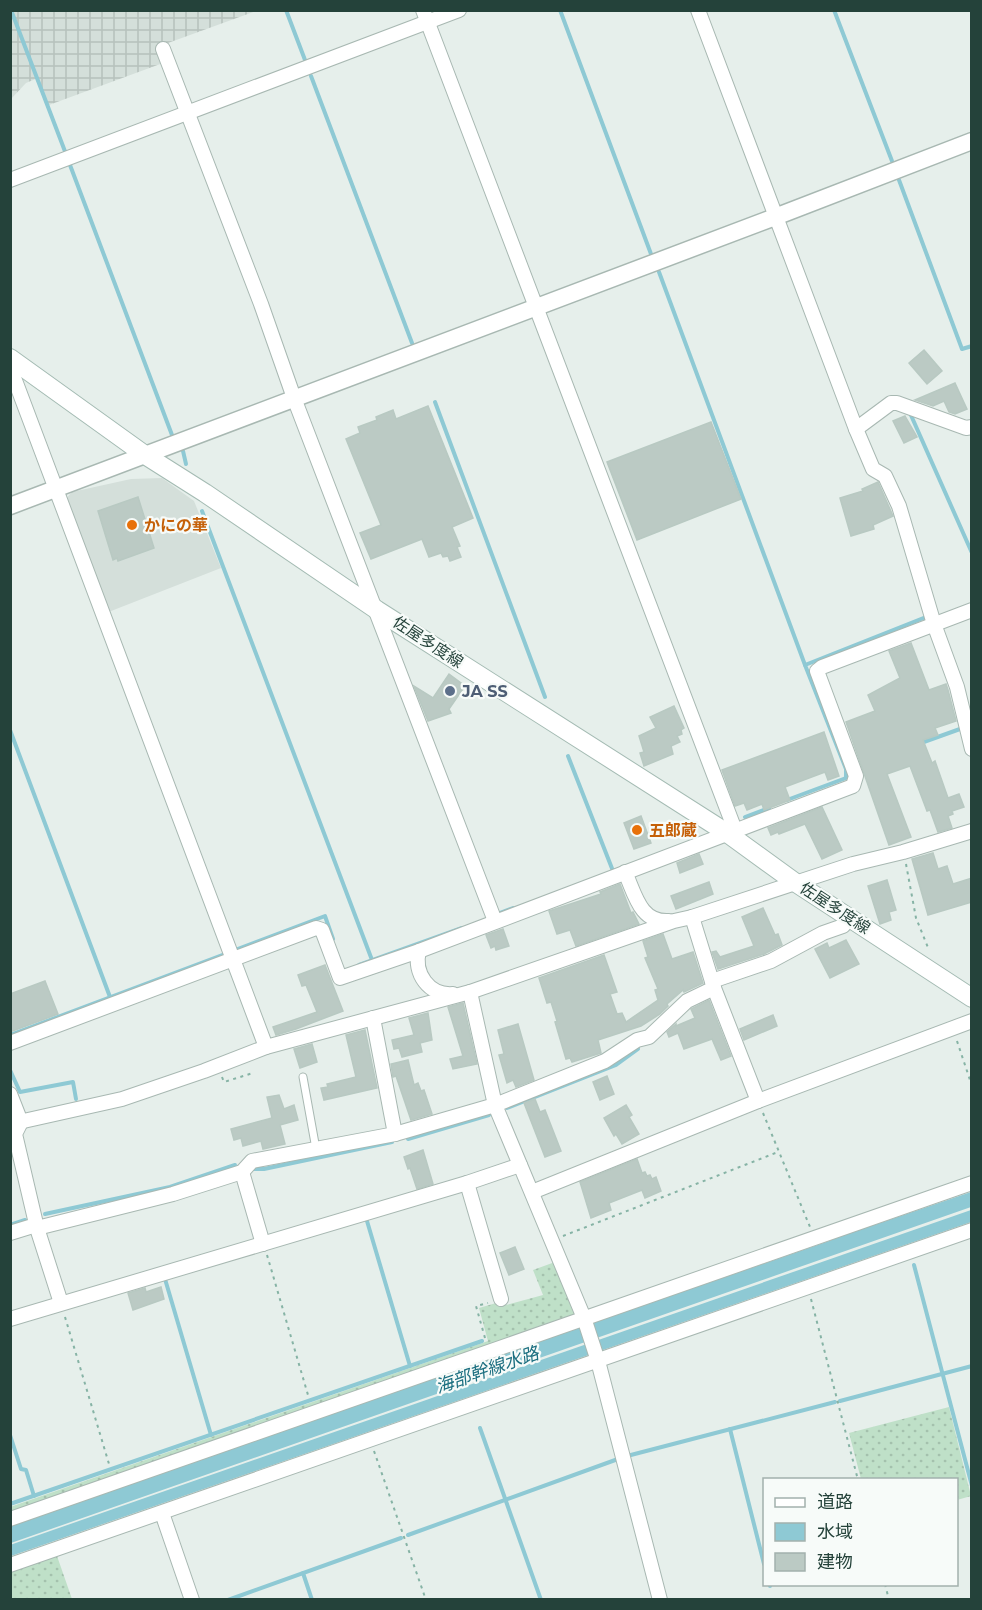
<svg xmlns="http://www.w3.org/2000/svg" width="982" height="1610" font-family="Montserrat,'Noto Sans JP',sans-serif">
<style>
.built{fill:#d4dfda}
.industrial{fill:url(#industrial-grid)}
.grass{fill:url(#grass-dots)}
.water{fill:#8ec9d4}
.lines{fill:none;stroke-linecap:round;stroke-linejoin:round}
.stream{stroke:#8ec9d4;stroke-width:4}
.building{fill:#bbcac4;stroke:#b8c9c2;stroke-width:1.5}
.service-casing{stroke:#a8b8b2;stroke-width:9}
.minor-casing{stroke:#a8b8b2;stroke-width:16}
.tertiary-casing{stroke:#a8b8b2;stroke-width:19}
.secondary-casing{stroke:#a4bbb3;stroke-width:20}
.path{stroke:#86b3a5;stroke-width:2;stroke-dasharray:3 4.5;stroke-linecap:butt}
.service{stroke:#fff;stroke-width:7}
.minor{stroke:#fff;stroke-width:14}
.tertiary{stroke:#fff;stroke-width:16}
.secondary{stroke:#fff;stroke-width:18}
.food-dot{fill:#e8710a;stroke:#f7fbf9;stroke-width:2}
.service-dot{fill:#5c6f8a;stroke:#f7fbf9;stroke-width:2}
.labels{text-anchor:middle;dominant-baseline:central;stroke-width:4.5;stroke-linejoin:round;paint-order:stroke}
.food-label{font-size:16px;font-weight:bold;fill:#c56008;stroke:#f7fbf9;text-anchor:start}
.street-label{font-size:16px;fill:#24423a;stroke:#f7fbf9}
.service-label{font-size:16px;font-weight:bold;fill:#4e5e75;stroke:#f7fbf9;text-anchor:start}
.water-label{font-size:18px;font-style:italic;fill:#1c6f80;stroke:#f7fbf9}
</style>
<defs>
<pattern id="industrial-grid" width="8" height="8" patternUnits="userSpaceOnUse" patternTransform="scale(1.5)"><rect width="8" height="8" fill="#d4dfda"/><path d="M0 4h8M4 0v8" fill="none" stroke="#b6c1bc"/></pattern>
<pattern id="grass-dots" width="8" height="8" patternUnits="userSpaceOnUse" patternTransform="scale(1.5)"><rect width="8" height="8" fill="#bfe0c8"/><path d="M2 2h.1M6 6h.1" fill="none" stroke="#a4c1ad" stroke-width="1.8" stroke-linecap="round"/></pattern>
</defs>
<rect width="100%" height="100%" fill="#e6efeb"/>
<path class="built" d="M162,478L194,501L221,568L106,613L64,501L72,492L131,479Z"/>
<path class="industrial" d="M11,11H256L157,47L163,63L49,105L38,78L26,83L11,99Z"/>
<g class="grass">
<path d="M555,1262L576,1312L573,1317L11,1514L10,1507L488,1341L479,1308L503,1301L506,1305L543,1295L533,1270Z"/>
<path d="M949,1407L971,1496L957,1500L956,1480L861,1479L849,1433Z"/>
<path d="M57,1556L72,1599H11V1572Z"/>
</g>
<g class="water">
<path d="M971,1192V1207L11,1543L10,1525L829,1241L851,1231L877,1224Z"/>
<path d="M971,1210V1222L11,1556L10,1545Z"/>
</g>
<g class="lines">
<g class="stream">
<path d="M11,10L66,154"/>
<path d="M286,10L305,60"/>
<path d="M560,10L651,254"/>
<path d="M834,10L892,161"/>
<path d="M311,76L412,343"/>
<path d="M70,165L172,435"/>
<path d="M899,180L962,349L972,346"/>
<path d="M659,272L805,665"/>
<path d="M435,402L545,697"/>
<path d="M910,413L972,553"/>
<path d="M183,451L186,464"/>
<path d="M202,511L372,960"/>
<path d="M10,730L110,997"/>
<path d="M921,743L960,729"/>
<path d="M568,756L613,871"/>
<path d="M787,800L846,778V769L805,665L926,617"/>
<path d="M745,817L769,808"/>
<path d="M497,914L513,908"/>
<path d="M235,950L325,916L333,939"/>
<path d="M359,965L462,928"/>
<path d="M10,1035L225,954"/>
<path d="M10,1070L20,1092L73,1082L76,1099"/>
<path d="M507,1108L616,1065L638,1049"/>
<path d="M408,1139L489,1115"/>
<path d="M252,1169H264L392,1142"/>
<path d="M45,1214L170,1187L235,1165"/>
<path d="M367,1221L410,1366"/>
<path d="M10,1225L25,1220"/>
<path d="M914,1265L972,1486"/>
<path d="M165,1279L211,1435"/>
<path d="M840,1401L972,1366"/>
<path d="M480,1428L541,1600"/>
<path d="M730,1429L764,1564"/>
<path d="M10,1435L21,1469L26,1470L34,1496"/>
<path d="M627,1456L835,1402"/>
<path d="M10,1504L482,1341"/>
<path d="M408,1535L618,1459"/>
<path d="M303,1573L312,1600"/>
<path d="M770,1584V1586"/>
<path d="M228,1600L401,1538"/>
</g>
</g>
<g class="building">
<path d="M924,350L942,371L927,384L909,363Z"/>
<path d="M955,383L967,409L955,414L949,412L944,401L933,406L915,400Z"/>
<path d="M428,406L473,518L452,527L460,546L457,547L461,557L450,561L448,556L443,557L441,553L429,557L422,539L371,559L360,533L381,525L346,439L360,433L358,427L377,420L376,417L393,410L396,419Z"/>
<path d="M905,416L917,437L904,443L893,421Z"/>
<path d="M711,422L741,499L637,540L607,462Z"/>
<path d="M878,482L893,516L873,525L874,529L851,536L840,498L863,491L862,489Z"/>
<path d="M138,497L154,548L118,561L117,558L113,560L98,511Z"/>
<path d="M911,643L929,690L946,684L948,690L956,721L935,728L938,735L923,740L932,763L935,761L948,798L959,794L964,807L952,811L953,814L948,816L952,828L938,832L930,810L927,811L910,766L887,774L911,837L889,845L846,722L875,711L868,695L900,678L889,651Z"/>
<path d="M449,674L465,686L449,709L451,713L428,721L414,686L433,698Z"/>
<path d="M674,706L684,728L681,730L682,734L677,736L680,742L671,746L673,754L644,766L640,753L644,752L639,736L656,728L650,717Z"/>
<path d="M824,732L839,776L828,780L825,772L785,787L790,800L764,810L762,804L747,810L744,803L735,806L722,770Z"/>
<path d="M822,807L842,850L822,859L805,824L779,834L778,832L771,835L768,828Z"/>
<path d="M641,816L651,843L634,849L624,823Z"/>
<path d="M933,853L938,869L947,866L953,884L972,878V902L928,915L912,859Z"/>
<path d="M699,854L703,864L680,873L677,863Z"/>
<path d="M887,880L896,910L889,912L891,920L880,924L868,886Z"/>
<path d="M709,882L713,894L676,909L671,896Z"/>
<path d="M620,884L631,913L633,912L639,924L576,946L570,930L557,934L549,911L601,894L600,892Z"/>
<path d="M763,908L775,935L778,934L782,945L764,954L718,969L712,952L716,951L720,957L754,946L742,917Z"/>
<path d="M503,929L509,946L496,950L495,946L491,948L486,935Z"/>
<path d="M663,934L672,959L693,952L703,983L684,992L683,990L667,1004L668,1006L660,1014L641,1026L598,1040L601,1053L572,1062L570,1058L566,1059L555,1022L557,1021L551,1002L547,1003L539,978L604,955L617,992L610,994L617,1014L622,1013L626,1022L658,1000L655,990L658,989L645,958L648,957L643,941Z"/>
<path d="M846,940L859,964L830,978L815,949L827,943L829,948Z"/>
<path d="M325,965L343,1011L296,1029L276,1035L273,1027L317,1012L306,985L302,986L298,975Z"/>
<path d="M45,981L58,1014L10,1032V994Z"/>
<path d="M709,1000L731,1056L721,1060L712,1039L684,1049L678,1033L669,1037L667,1032L676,1024V1026L695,1018L691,1009Z"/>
<path d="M463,1003L477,1064L453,1069L450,1059L463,1056L448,1007Z"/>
<path d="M428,1013L432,1040L420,1043L422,1052L402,1057L399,1048L394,1049L392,1040L414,1035L409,1018Z"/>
<path d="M773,1015L777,1026L744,1040L740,1029Z"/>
<path d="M518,1024L534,1080L516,1087L513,1080L507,1083L499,1055L504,1054L498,1030Z"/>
<path d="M365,1030L377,1088L324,1100L321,1088L328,1087L327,1084L356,1077L346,1035Z"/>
<path d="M312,1044L317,1062L300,1068L294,1049Z"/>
<path d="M408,1060L414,1085L418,1083L421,1091L424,1090L432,1114L411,1120L396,1076L393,1077L391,1064Z"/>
<path d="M607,1076L614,1094L600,1100L593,1082Z"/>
<path d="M279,1095L284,1109L294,1105L298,1120L280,1125L285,1144L263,1149L261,1141L243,1146L241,1138L234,1140L231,1129L272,1118L267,1097Z"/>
<path d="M535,1099L540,1112L545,1110L561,1151L545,1157L524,1103Z"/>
<path d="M626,1105L632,1115L629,1117L639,1134L622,1144L616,1134L614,1136L604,1118Z"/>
<path d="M423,1150L433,1184L417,1189L410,1168L408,1169L404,1157Z"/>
<path d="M637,1159L642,1173L645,1172L647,1176L650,1175L652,1179L656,1177L661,1191L645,1198L642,1190L609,1203L611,1210L591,1218L580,1182Z"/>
<path d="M515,1247L524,1269L509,1275L500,1253Z"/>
<path d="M161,1287L164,1299L133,1310L128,1293L145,1288L146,1292Z"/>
</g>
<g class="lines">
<g class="service-casing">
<path id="service" d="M303,1077L316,1149"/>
</g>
<g class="minor-casing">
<g id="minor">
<path d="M423,10L735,830"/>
<path d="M698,10L856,429L873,469L885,476L899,506L934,624L957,687L972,749"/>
<path d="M163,49L261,304L294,398L495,921"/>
<path d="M10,180L459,10"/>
<path d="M19,364L13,375L266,1047"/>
<path d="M856,429L891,403H897L966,428L972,427"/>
<path d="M625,872C635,894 640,923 669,921"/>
<path d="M692,917L714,988L758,1101"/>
<path d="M419,951C413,973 429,996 453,994"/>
<path d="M712,981L771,961L823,933L843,926L850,918"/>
<path d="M470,992L495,1105L584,1318L598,1361L660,1600"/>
<path d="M373,1018L395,1134"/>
<path d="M10,1043L316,928L322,930L340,978L419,951L853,786L856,776L817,671L822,667L972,610"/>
<path d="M10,1094L21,1122"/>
<path d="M21,1122L15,1134L37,1228L61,1303"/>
<path d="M10,1124L122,1099L204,1071L266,1047L470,992L674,921L692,917L853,864L903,852L972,831"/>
<path d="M242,1172L263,1244"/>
<path d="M467,1183L501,1299"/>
<path d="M532,1192L758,1101L972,1021"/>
<path d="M37,1228L173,1194L242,1172L252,1161L395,1134L495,1105L605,1061L637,1040L649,1037L687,1001L714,988"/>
<path d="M10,1233L36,1225"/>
<path d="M10,1319L467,1183L520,1165"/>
<path d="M162,1513L192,1600"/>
<path d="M10,1519L972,1183"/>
<path d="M10,1565L972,1230"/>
</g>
</g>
<g class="tertiary-casing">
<path id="tertiary" d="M10,506L775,217L972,141"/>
</g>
<g class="secondary-casing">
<path id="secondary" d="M10,358L145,455L205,493L377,610L727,833L796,883L972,998"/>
</g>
<g class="path">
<path d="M906,864L916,918L929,950"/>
<path d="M957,1041L972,1086"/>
<path d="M222,1077L224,1082L253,1073"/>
<path d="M763,1113L810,1227"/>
<path d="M563,1236L778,1152"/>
<path d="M267,1255L308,1395"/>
<path d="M811,1299L858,1480"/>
<path d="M65,1317L109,1464"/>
<path d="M485,1338L476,1306L488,1303"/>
<path d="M374,1451L426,1600"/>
<path d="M885,1584L889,1600"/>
</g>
<use href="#service" class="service"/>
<use href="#minor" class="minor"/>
<use href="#tertiary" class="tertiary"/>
<use href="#secondary" class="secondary"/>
</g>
<g class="food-dot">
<circle cx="132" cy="525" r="6"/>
<circle cx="637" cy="830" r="6"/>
</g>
<circle class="service-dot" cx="450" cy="691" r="6"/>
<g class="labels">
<g class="food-label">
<text x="144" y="525">かにの華</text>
<text x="649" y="830">五郎蔵</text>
</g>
<g class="street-label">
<text transform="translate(428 642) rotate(33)">佐屋多度線</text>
<text transform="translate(835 908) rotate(33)">佐屋多度線</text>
</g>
<g class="service-label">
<text x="462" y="691">JA SS</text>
</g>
<g class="water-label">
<text transform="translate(487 1370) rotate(-19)">海部幹線水路</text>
</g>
</g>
<rect width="982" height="1610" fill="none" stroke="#24423a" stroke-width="24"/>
<rect x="763" y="1478" width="195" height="108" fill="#f7fbf9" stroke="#a3b1ad" stroke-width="1.5"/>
<rect x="775" y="1498" width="30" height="9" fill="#ffffff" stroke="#a3b1ad" stroke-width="1.5"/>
<text x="817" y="1508" font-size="18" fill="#24423a">道路</text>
<rect x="775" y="1523" width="30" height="18" fill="#8ec9d4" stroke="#a3b1ad" stroke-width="1.5"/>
<text x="817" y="1538" font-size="18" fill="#24423a">水域</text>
<rect x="775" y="1553" width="30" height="18" fill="#bbcac4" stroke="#a3b1ad" stroke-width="1.5"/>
<text x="817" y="1568" font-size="18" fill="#24423a">建物</text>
</svg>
